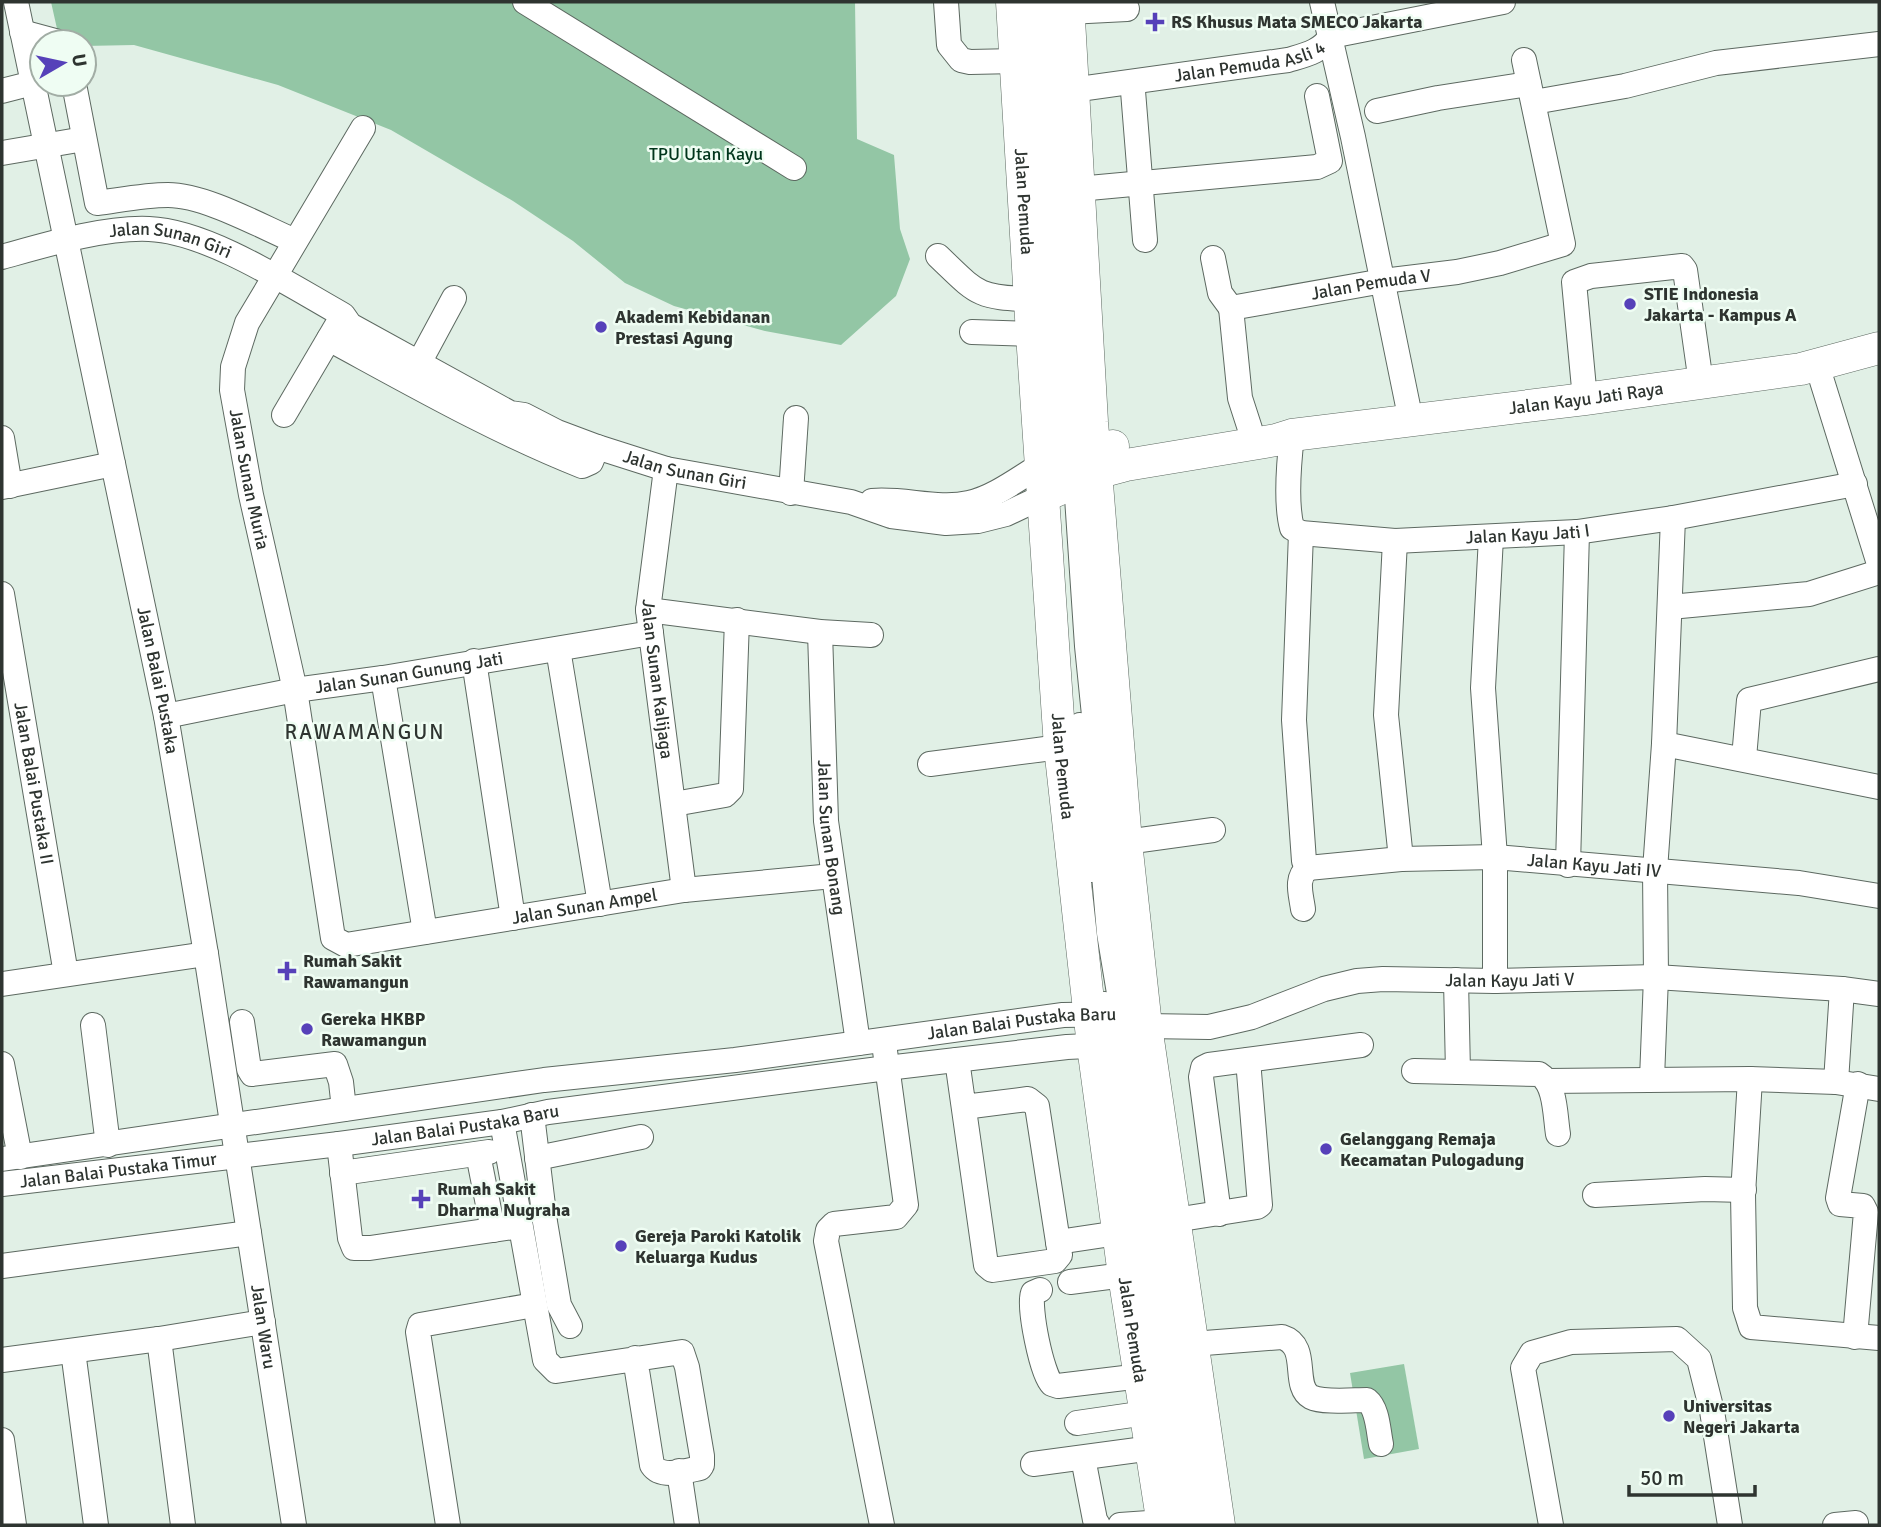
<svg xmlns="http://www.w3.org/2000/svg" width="1881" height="1527" font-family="Signika,sans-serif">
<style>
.green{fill:#93c6a5}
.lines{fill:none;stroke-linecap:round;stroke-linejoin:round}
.minor-casing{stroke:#5d6961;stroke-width:26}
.major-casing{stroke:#5d6961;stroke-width:33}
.minor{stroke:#fff;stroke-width:24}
.major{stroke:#fff;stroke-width:32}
.poi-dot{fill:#5641b9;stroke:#effdf3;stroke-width:2.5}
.labels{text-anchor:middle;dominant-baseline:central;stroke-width:5;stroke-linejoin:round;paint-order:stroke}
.poi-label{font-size:18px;font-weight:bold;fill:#2e3430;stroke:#effdf3;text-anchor:start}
.street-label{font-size:18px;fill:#2e3430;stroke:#effdf3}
.park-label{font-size:18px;fill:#00351b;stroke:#effdf3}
.quarter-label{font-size:21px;letter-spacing:2px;fill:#2e3430;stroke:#effdf3}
</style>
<rect width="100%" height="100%" fill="#e1f0e6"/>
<g class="green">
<path d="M51,2H855L857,139L894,155L900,229L910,259L896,296L841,345L765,331L674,306L625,283L573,241L513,201L391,130L278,85L134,45L84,46V42H60Z"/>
<path d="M1404,1364L1419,1449L1364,1459L1350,1373Z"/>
</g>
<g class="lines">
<g class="minor-casing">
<g id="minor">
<path id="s1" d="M16,2L166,716L206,954L294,1525"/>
<path d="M525,2L794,168"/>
<path d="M946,2L949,45L961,60L970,62L1016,61"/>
<path d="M1030,2L1053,410L1061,472"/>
<path d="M1051,2L1072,423L1087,646L1104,814V875L1109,933L1134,1083L1200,1525"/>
<path d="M1322,2L1353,137L1411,421"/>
<path d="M1068,12L1127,9"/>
<path d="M22,32L59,42"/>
<path d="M74,84L97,203C120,200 145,195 168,195C205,195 260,226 295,241"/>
<path id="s2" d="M1072,90L1288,60C1305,55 1321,52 1331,36L1503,2"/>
<path d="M2,91L33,83"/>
<path d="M1133,91L1145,240"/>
<path d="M1534,102L1625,86L1716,63L1879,44"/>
<path d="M1377,111L1438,98L1529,84"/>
<path id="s3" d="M363,128L247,323L233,367L232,390L251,495L295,690L333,938L346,945L684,890L833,876"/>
<path d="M2,153L84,139"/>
<path d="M1078,189L1317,167L1330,161L1317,96"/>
<path d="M938,256C976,292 976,298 1030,299"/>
<path id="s4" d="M2,257C45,245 104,227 149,229C208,231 291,286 343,315L350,325L510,413L524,415L557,432L597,447L666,469L851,502L891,516L946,523L978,521L1006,514L1044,496"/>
<path d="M1213,258L1220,293L1231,308"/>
<path id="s5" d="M1231,308L1383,281L1457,272L1500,263L1563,244L1524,60"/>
<path d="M1231,308L1240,398L1250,429"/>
<path d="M972,332L1032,334"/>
<path d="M329,339C412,384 494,431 582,466L591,462L597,447"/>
<path d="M419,363L454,298"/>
<path d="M1817,365L1879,564"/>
<path d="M1585,399L1574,282L1591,276L1682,266L1685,270L1701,383"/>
<path d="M284,415L337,325"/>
<path id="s6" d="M1292,435C1289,461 1285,502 1292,528L1301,533L1395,541L1577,532L1673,518L1855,484"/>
<path d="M2,438L10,486"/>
<path id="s7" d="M666,469L648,610L684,890"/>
<path d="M2,487L113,464"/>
<path d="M791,493L796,418"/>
<path d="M872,501C904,498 938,510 969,503C995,497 1019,478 1041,465"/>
<path d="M1301,533L1294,720L1304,861L1308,868"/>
<path d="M1491,537L1483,688L1495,857V981"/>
<path d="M1395,541L1386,715L1401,859"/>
<path id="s8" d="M2,594L66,974"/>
<path d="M1670,607L1809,594L1879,572"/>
<path d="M648,610L820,632L871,635"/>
<path id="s9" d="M820,632L826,821L858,1043"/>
<path d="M558,649L600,904"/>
<path d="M474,661L513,918"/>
<path d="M383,678L425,932"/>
<path id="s10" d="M166,716L295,690L383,678L651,633"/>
<path d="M1080,725L1082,780L1091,870"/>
<path d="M1664,744L1879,787"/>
<path d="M1744,758L1749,700L1879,669"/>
<path d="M930,764L1060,747"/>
<path d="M674,804L725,795L731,789L737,620"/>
<path d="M1126,842L1213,830"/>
<path d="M1568,865L1577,532"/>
<path id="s11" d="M1308,868L1401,859L1495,857L1799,883L1879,896"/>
<path d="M1303,909C1301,894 1295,878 1308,868"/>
<path d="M1456,980L1458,1072L1539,1074C1556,1084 1555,1116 1558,1134"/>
<path d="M2,984L206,954"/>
<path d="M1842,989L1836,1082L1879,1089"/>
<path d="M1105,1004L1180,1525"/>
<path d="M242,1022L249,1069L252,1074L335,1064L341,1082L344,1109"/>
<path d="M93,1025L108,1145"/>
<path d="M957,1060L986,1265L992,1270L1055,1261L1060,1255L1058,1242L1037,1106L1028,1099L964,1107"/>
<path d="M2,1064L20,1157"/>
<path d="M1414,1071L1458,1072"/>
<path d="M1652,1079L1656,977L1655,870L1664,744L1673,518"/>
<path d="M1750,1079L1743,1194L1745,1308L1751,1327L1879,1338"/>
<path d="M1547,1081L1750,1079L1836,1082"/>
<path d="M532,1115L545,1222L559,1305L570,1326"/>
<path d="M502,1122L545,1360L556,1371L682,1352L687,1367L702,1456V1465L700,1468C686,1471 661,1479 652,1465L635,1358"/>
<path d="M339,1144L350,1238L354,1248H370L520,1226"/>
<path d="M478,1154L493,1230"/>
<path d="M537,1158L641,1137"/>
<path id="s12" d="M2,1159L544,1080L735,1060L1063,1015L1122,1014L1146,1026L1209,1027L1252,1017L1324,989L1357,981L1383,979L1495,981L1656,977L1842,989L1879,994"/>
<path d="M342,1173L489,1152"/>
<path id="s13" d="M2,1184L339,1144L502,1122L548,1112L887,1068L1067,1047L1109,1045"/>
<path d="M1595,1195L1705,1189L1744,1190"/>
<path d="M1219,1214L1201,1077L1203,1068L1209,1065L1361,1045"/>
<path d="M1175,1220L1257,1207L1260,1205L1248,1060"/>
<path d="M1058,1242L1118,1233"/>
<path d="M2,1266L249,1233"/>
<path d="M1070,1282L1124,1275"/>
<path d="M1040,1290L1033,1293C1028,1307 1042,1375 1052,1384L1058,1386L1141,1376"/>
<path d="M1855,1337L1866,1212L1863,1206L1840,1204L1838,1198L1858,1084"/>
<path d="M159,1339L183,1525"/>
<path d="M1192,1344L1282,1337C1311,1346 1291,1386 1311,1397C1323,1403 1353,1400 1367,1400C1378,1409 1378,1430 1381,1444"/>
<path d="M73,1351L96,1525"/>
<path d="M2,1360L159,1339L263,1322"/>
<path d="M1077,1423L1146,1413"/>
<path d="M2,1440L14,1525"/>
<path d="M1083,1458L1095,1520L1098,1525"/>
<path d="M1033,1464L1152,1448"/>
<path d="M679,1471L687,1525"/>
<path d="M448,1525L418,1332L420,1325L534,1305"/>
<path d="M882,1525L826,1241L828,1230L834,1224L896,1217L906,1205L885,1051"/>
<path d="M1120,1525L1163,1522"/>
<path d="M1551,1525L1523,1368L1532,1353L1571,1342L1677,1339L1699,1359L1712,1411L1730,1525"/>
<path d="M1835,1525L1856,1523"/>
</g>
</g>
<g class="major-casing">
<g id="major">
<path id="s14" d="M1012,2L1032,334L1060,747L1093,1046L1124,1275L1163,1525"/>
<path d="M1068,2L1092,422L1126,842L1146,1026L1219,1525"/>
<path d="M1041,465L1094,449L1113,446"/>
<path id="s15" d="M1044,496L1096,473L1126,465L1276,440L1292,435L1585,399L1801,369L1879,348"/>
</g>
</g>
<use href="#minor" class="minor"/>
<use href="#major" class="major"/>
</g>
<g class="poi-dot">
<path d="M1151.5 11.5h7v7h7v7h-7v7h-7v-7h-7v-7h7z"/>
<circle cx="1630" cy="304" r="7"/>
<circle cx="601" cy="327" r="7"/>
<path d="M283.5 960.5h7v7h7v7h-7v7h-7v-7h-7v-7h7z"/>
<circle cx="307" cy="1029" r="7"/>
<circle cx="1326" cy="1149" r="7"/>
<path d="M417.5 1188.5h7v7h7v7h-7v7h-7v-7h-7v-7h7z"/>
<circle cx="621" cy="1246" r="7"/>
<circle cx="1669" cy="1416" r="7"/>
</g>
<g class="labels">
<g class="poi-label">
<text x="1171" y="22">RS Khusus Mata SMECO Jakarta</text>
<text x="1644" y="294">STIE Indonesia<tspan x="1644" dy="21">Jakarta - Kampus A</tspan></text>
<text x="615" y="317">Akademi Kebidanan<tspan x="615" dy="21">Prestasi Agung</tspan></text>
<text x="303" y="961">Rumah Sakit<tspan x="303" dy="21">Rawamangun</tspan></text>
<text x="321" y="1019">Gereka HKBP<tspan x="321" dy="21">Rawamangun</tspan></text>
<text x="1340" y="1139">Gelanggang Remaja<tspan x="1340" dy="21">Kecamatan Pulogadung</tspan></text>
<text x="437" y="1189">Rumah Sakit<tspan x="437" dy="21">Dharma Nugraha</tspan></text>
<text x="635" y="1236">Gereja Paroki Katolik<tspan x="635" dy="21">Keluarga Kudus</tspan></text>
<text x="1683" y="1406">Universitas<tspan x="1683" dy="21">Negeri Jakarta</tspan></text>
</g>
<g class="street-label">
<text stroke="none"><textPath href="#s2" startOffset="180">Jalan Pemuda Asli 4</textPath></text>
<text stroke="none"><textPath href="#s14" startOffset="200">Jalan Pemuda</textPath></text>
<text stroke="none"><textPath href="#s4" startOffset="173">Jalan Sunan Giri</textPath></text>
<text stroke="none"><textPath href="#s5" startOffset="142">Jalan Pemuda V</textPath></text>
<text stroke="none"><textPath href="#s15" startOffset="553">Jalan Kayu Jati Raya</textPath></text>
<text stroke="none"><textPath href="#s4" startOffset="744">Jalan Sunan Giri</textPath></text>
<text stroke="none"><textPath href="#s3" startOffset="387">Jalan Sunan Muria</textPath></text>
<text stroke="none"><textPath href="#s6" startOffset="331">Jalan Kayu Jati I</textPath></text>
<text stroke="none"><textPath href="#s10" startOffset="247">Jalan Sunan Gunung Jati</textPath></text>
<text stroke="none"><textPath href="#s7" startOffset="212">Jalan Sunan Kalijaga</textPath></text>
<text stroke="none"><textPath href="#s1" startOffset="693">Jalan Balai Pustaka</textPath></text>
<text stroke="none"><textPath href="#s14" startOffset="766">Jalan Pemuda</textPath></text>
<text stroke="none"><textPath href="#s8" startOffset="192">Jalan Balai Pustaka II</textPath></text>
<text stroke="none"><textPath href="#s9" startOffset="206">Jalan Sunan Bonang</textPath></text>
<text stroke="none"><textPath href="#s11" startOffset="287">Jalan Kayu Jati IV</textPath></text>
<text stroke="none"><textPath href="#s3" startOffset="1110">Jalan Sunan Ampel</textPath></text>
<text stroke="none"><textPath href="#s12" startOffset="1528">Jalan Kayu Jati V</textPath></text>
<text stroke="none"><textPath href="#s12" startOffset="1029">Jalan Balai Pustaka Baru</textPath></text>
<text stroke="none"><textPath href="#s13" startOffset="467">Jalan Balai Pustaka Baru</textPath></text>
<text stroke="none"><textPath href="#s13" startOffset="117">Jalan Balai Pustaka Timur</textPath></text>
<text stroke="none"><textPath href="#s1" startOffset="1348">Jalan Waru</textPath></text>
<text stroke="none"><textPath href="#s14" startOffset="1334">Jalan Pemuda</textPath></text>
</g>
<g class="park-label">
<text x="706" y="154">TPU Utan Kayu</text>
</g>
<g class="quarter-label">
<text x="365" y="732">RAWAMANGUN</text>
</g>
</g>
<rect width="1881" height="1527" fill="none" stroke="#2e3430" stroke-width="7"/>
<g transform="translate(63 63) rotate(81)"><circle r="33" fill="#effdf3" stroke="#a2ada5" stroke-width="2"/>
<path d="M0-5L12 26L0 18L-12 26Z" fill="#5641b9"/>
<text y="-10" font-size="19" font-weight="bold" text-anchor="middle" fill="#2e3430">U</text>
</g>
<path d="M1629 1485v10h126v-10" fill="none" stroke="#2e3430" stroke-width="3.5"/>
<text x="1640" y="1485" font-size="21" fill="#2e3430" stroke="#effdf3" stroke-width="5" paint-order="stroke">50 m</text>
</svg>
